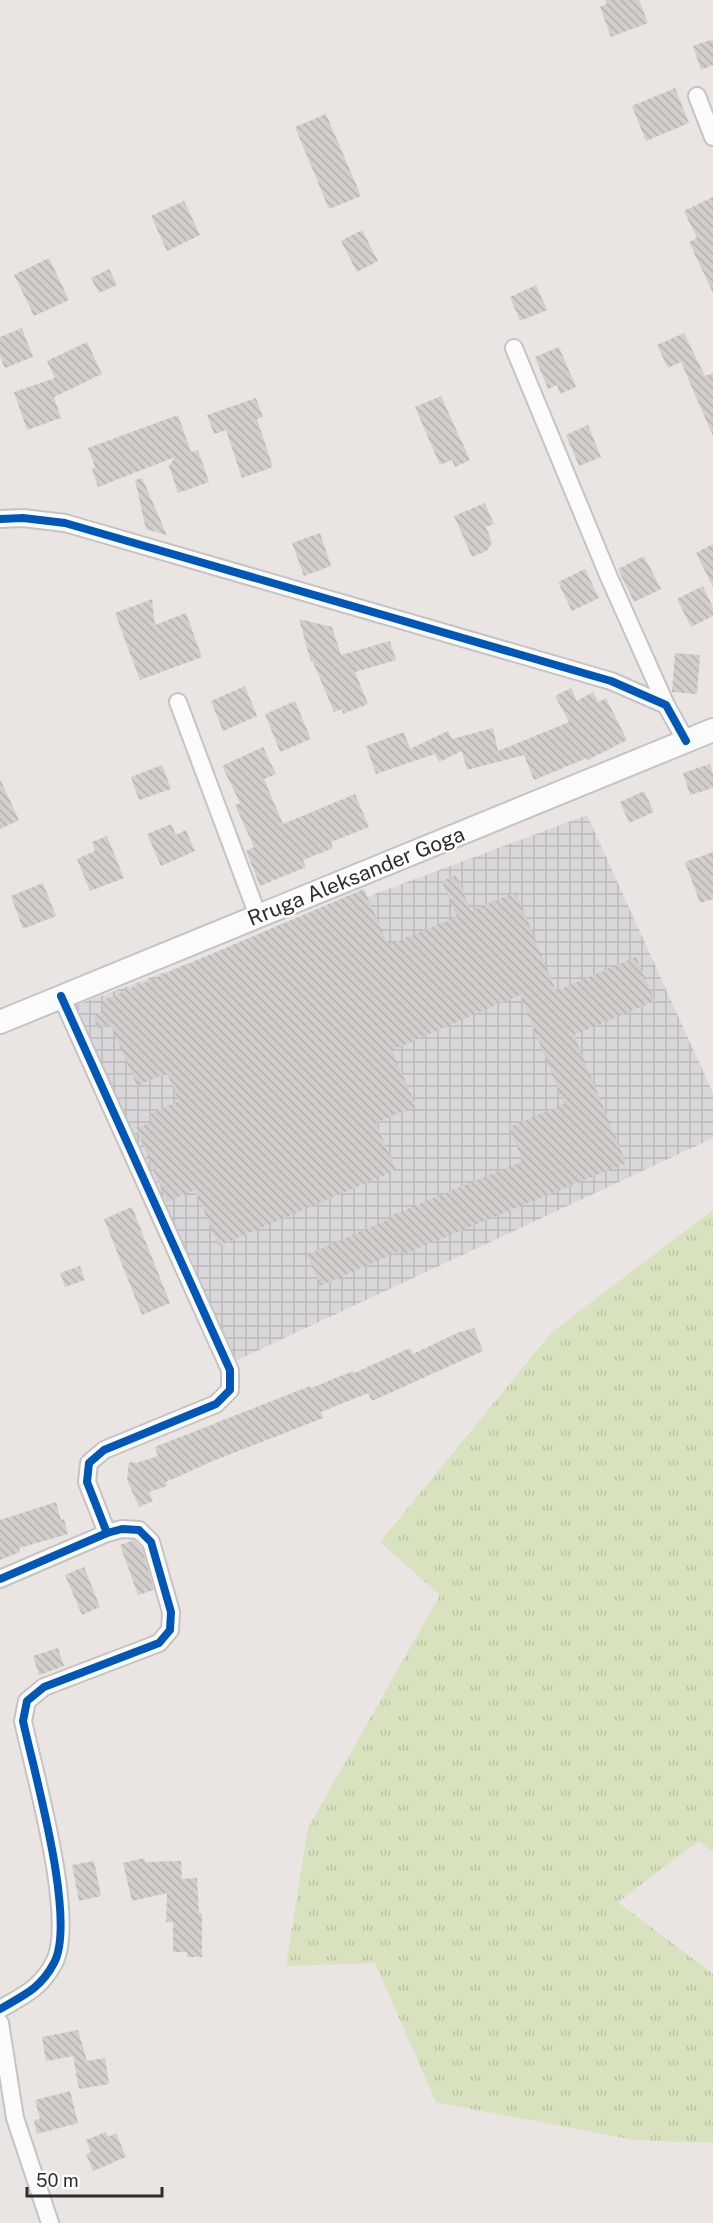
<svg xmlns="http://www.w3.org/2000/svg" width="713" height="2223" font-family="'Public Sans',sans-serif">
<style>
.industrial{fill:url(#industrial-grid)}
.grass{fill:url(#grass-tufts)}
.building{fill:url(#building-back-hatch)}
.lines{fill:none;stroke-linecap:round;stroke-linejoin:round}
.minor-casing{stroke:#c5c4c5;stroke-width:20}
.secondary-casing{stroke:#c5c4c5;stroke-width:26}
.minor{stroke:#fcfbfb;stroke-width:16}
.secondary{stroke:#fcfbfb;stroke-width:22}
.cycleway-casing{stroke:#fff;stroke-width:11}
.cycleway{stroke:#0057b8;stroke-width:8}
.labels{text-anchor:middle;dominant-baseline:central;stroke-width:5;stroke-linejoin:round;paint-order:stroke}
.street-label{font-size:21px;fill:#2d2d2d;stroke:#fff}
</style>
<defs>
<pattern id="industrial-grid" width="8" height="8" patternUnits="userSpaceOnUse" patternTransform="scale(1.5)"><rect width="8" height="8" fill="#d9d7da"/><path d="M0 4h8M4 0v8" fill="none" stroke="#bbb9bb"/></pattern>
<pattern id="grass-tufts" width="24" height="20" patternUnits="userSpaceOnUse" patternTransform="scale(1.5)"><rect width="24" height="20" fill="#d8e2bf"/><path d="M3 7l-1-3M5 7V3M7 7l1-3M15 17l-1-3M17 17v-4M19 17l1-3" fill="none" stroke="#bac2a4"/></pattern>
<pattern id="building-back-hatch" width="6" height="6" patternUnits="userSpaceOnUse" patternTransform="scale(1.5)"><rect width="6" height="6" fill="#d1cecc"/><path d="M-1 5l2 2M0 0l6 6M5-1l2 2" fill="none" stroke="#b4b1b0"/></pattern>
</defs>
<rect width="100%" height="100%" fill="#eae5e3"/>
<path class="industrial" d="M587,815L713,1093V1138L231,1363L74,1006Z"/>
<path class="grass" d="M713,1210V1852L699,1841L618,1902L713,1974V2143L634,2140L436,2102L375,1963L286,1966L308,1828L440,1595L380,1542L552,1332Z"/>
<g class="building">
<path d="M605,0H639L648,23L611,37L600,7L607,4Z"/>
<path d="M713,39V65L701,70L693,46Z"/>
<path d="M675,88L689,123L646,141L632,106Z"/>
<path d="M326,114L361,196L329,209L295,127Z"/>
<path d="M713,197V293L689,242L697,238L684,211Z"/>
<path d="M184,201L200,235L167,251L151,216Z"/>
<path d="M362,230L378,261L357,272L341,241Z"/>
<path d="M49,258L69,300L34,316L14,275Z"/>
<path d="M109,269L117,285L99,293L91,278Z"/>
<path d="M536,285L547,310L520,321L510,297Z"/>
<path d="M22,328L33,357L5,368L0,356V337Z"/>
<path d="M684,333L705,376L713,373V436L681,362L668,368L657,345Z"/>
<path d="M87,342L102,374L54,397L61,418L27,430L14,392L55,378L47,361Z"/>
<path d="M559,347L576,387L560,394L557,385L548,389L535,357Z"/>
<path d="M441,396L470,460L455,467L452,460L440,465L415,407Z"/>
<path d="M256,398L263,417L257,419L273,467L242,478L226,430L214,434L207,415Z"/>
<path d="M178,415L191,452L198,450L209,482L178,493L169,466L175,457L98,487L92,469L95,467L88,448Z"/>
<path d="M588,425L601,457L579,466L566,435Z"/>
<path d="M142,478L167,535L146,529L135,480Z"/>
<path d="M485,503L494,524L486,527L492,542L488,550L472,557L454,516Z"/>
<path d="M320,533L331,566L304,576L292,543Z"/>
<path d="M713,544V587L696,553Z"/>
<path d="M644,556L661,589L634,602L618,569Z"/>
<path d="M585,569L599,598L572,611L558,582Z"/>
<path d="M703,586L713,608V616L691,627L677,599Z"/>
<path d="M152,599L155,625L186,613L202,657L140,680L115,613Z"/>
<path d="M299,619L332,627L341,655L390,641L396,660L355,672L368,704L343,714L342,709L334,712L313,662H311Z"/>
<path d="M675,653L700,655L697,694L672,692Z"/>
<path d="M245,686L257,716L223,731L211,701Z"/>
<path d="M571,688L577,701L593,692L598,702L606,698L627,740L588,760L587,758L534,780L524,755L467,770L462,751L439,762L435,754L376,774L366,746L404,732L410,749L448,731L452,739L493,728L498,751L569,722L555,696Z"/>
<path d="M295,701L311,739L280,752L265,714Z"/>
<path d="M263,747L276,774L264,779L283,824L355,794L369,827L331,842L333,848L303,860L306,867L260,886L246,851L254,847L235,805L240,803L222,766Z"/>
<path d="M710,764L713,774V788L690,795L683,773Z"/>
<path d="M162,765L171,789L139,800L131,777Z"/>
<path d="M0,779L19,820L0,829Z"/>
<path d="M644,791L654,812L629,823L620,802Z"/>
<path d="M171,824L176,835L186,830L195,851L161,866L147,834Z"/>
<path d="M107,836L124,878L90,891L77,859L95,851L92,842Z"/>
<path d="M713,852V899L700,903L685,862Z"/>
<path d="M456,875L471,911L516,892L556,991L636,957L655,1001L574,1035L626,1163L404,1254L402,1250L320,1286L307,1255L389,1219L388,1217L523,1161L509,1127L564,1104L520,995L392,1050L416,1106L376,1123L396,1170L219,1246L195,1190L167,1202L136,1128L152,1122L149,1114L179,1101L167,1073L137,1086L110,1024L98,1029L93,1015L104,1010L101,1001L364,889L388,945L457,917L442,881Z"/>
<path d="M43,883L56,916L23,929L11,896Z"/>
<path d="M132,1207L170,1303L142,1315L104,1219Z"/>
<path d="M80,1266L85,1280L65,1287L60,1273Z"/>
<path d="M474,1328L483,1351L372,1401L368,1393L321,1412L323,1418L213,1461L166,1482L167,1486L149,1492L153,1501L139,1507L127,1480L129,1462L137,1463L158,1456L155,1447L310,1386L311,1388L353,1371L354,1373L410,1348L413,1354L457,1333Z"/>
<path d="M56,1502L61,1520L64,1519L68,1534L19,1548L20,1552L0,1560V1520Z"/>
<path d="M134,1540L142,1548L154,1590L138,1595L120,1545Z"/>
<path d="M84,1567L100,1607L82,1615L65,1575Z"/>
<path d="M58,1648L64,1666L39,1675L33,1656Z"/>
<path d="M144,1858L145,1862L181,1861L182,1879L197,1878L199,1913H202V1957H187V1952H173V1922H166L167,1893L132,1901L123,1863Z"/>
<path d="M94,1861L101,1896L79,1901L72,1865Z"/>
<path d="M78,2030L87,2061L105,2058L109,2084L79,2089L73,2056L46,2061L42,2037Z"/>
<path d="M70,2091L78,2123L37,2134L34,2120L40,2119L35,2100Z"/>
<path d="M106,2132L108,2137L116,2133L126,2157L93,2171L86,2154L91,2152L86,2140Z"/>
</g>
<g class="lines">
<g class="minor-casing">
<g id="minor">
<path d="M697,96L713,137"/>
<path d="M514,348L608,575L666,705"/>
<path d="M0,519L23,518L65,523L611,681L666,705L686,741"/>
<path d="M178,702L258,916"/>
<path d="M61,996L230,1370V1390L216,1404L104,1450L89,1463L87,1482L107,1533"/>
<path d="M0,1579L107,1533L122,1529L139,1530L151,1542L171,1612L170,1630L159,1643L44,1687L27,1701L23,1721C34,1772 77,1920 54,1963C40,1989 24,1995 0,2009"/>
<path d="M0,2023L15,2118L50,2223"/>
</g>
</g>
<g class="secondary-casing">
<path id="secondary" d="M0,1022L713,730"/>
</g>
<use href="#minor" class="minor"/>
<use href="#secondary" class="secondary"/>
<g class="cycleway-casing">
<g id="cycleway">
<path d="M0,519L23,518L65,523L611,681L666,705L686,741"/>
<path d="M61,996L230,1370V1390L216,1404L104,1450L89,1463L87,1482L107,1533"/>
<path d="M0,1579L107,1533L122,1529L139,1530L151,1542L171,1612L170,1630L159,1643L44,1687L27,1701L23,1721C34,1772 77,1920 54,1963C40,1989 24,1995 0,2009"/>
</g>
</g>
<use href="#cycleway" class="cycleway"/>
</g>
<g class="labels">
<g class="street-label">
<text transform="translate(356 876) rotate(-22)">Rruga Aleksander Goga</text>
</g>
</g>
<path d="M27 2187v9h135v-9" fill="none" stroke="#2d2d2d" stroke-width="3"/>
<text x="36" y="2187" font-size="18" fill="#2d2d2d" stroke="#ffffff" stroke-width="4.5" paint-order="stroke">50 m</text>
</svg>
